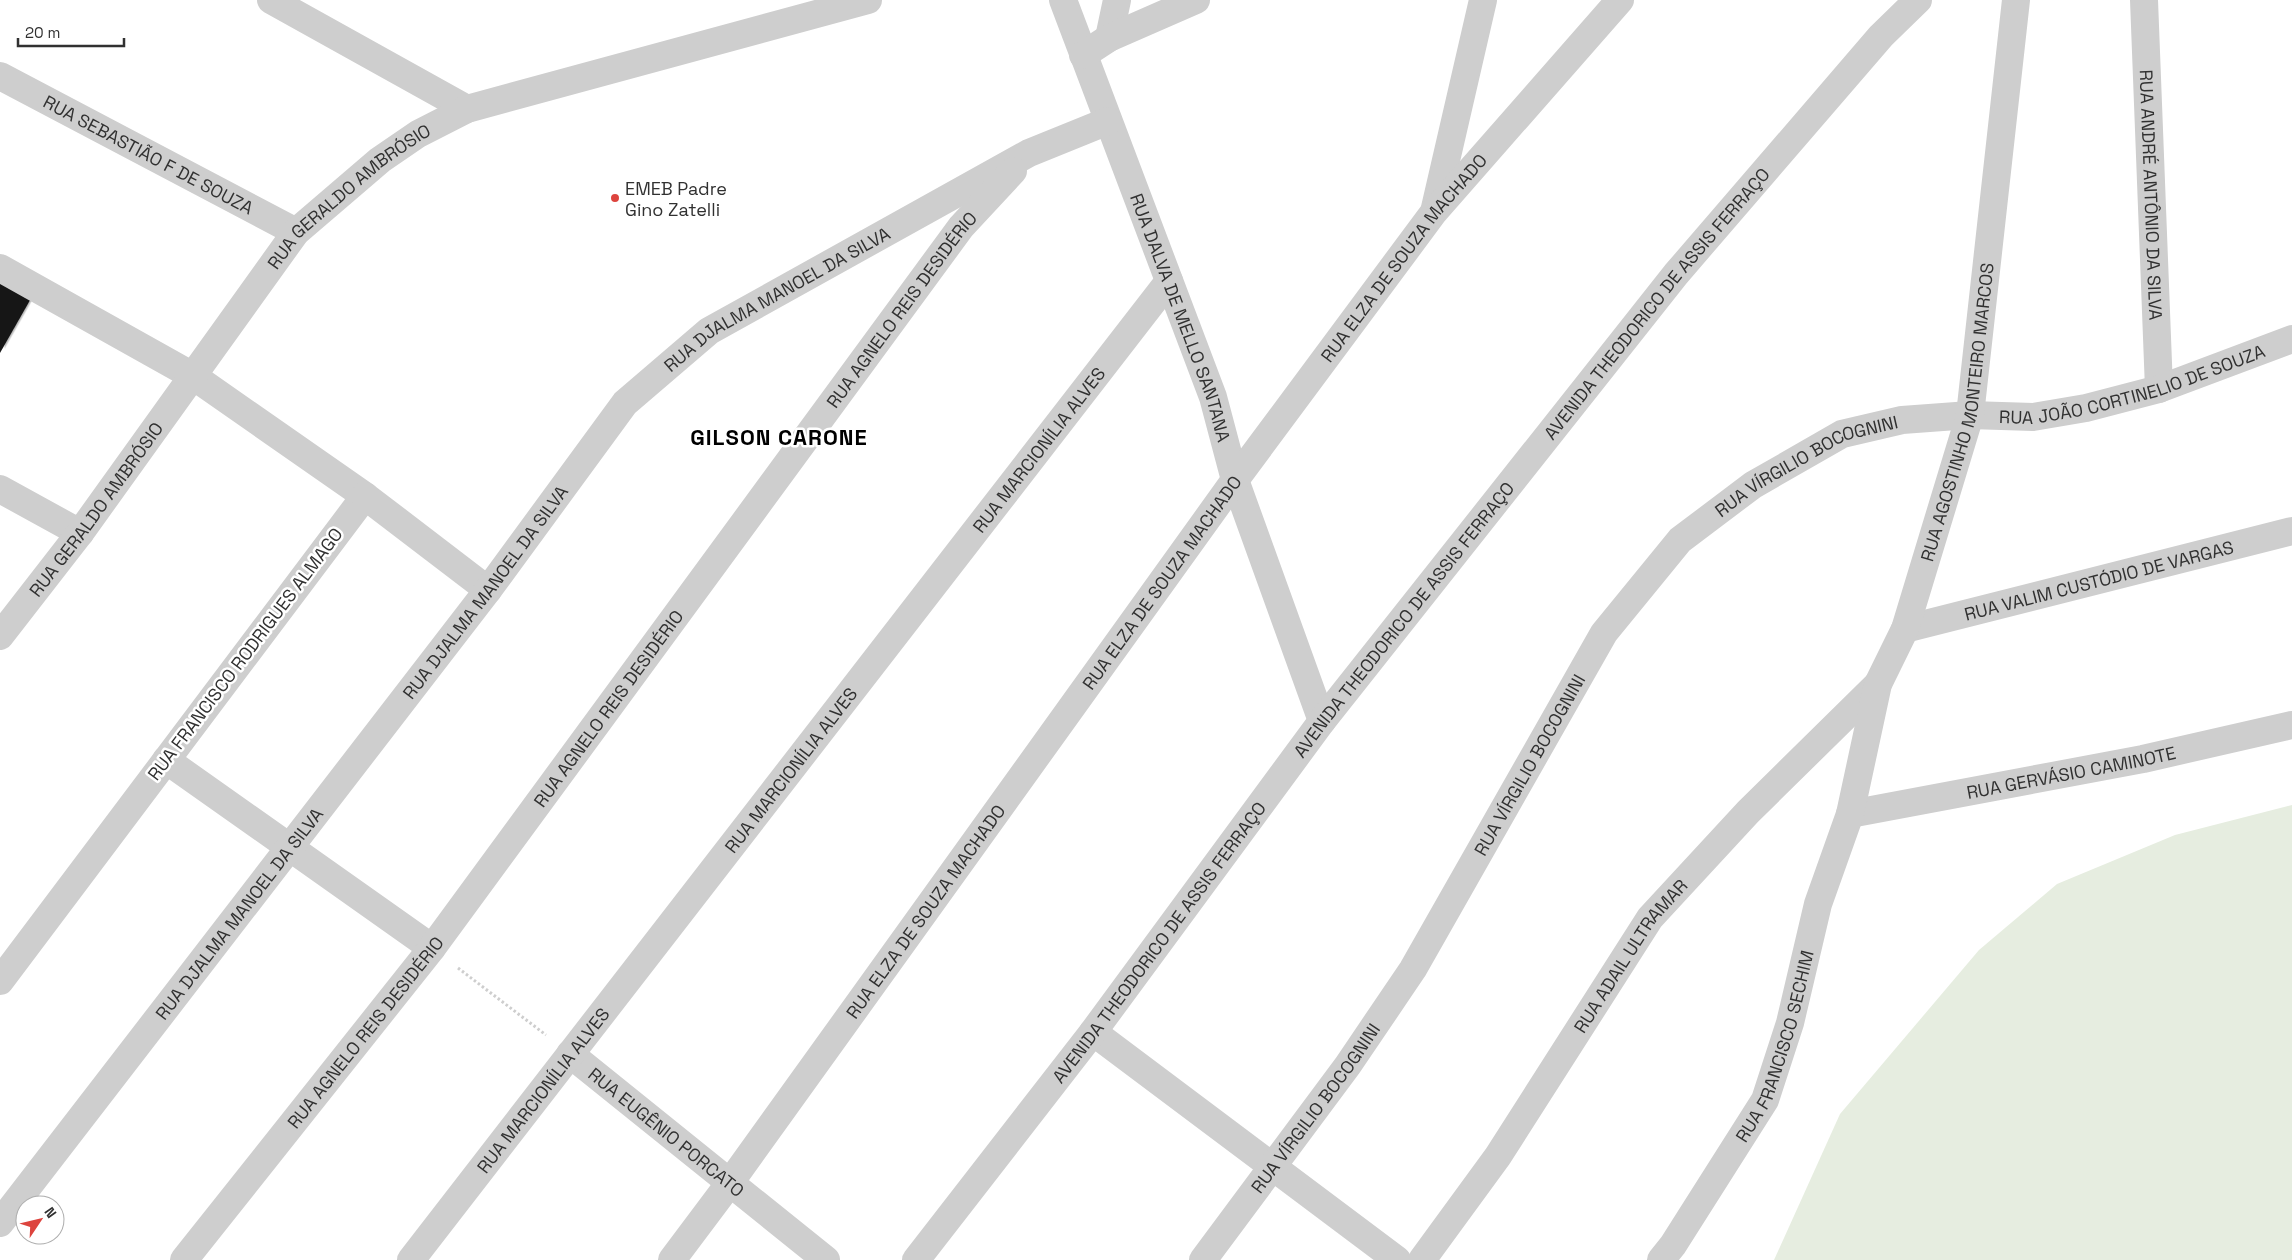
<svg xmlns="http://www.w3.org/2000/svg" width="2292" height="1260" font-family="'Space Grotesk',sans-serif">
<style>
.green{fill:#e6ede0}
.building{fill:#181818;filter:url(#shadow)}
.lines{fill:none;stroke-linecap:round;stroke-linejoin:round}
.path{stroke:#cecece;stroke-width:3;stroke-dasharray:2.5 2.5;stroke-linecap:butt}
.minor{stroke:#cecece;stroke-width:28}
.poi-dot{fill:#dd443e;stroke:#fff;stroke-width:2}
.labels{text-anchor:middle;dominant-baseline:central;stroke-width:5;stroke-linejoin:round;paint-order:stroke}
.street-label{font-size:18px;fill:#313131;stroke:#fff}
.poi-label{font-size:18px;fill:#313131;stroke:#fff;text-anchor:start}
.district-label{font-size:22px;font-weight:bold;letter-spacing:1px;fill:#000;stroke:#fff}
</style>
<defs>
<filter id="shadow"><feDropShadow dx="4.5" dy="-4.5" stdDeviation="0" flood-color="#0004"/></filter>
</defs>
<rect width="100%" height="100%" fill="#fff"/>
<path class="green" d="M2292,805V1260H1774L1840,1114L1979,950L2057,884L2175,835Z"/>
<path class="building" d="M0,276L33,295L0,353Z"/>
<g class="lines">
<path class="path" d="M458,968L546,1035"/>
<g class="minor">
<path d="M271,0L467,109"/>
<path id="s1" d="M1063,0L1213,397L1235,480L1322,721"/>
<path id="s2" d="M2144,0L2159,389"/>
<path d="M1109,38L1117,0"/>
<path d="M1083,55L1109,38L1196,0"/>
<path id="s3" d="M0,76L296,232"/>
<path d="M1435,208L1483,0"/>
<path d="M0,268L193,376L365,496L0,981"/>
<path d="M0,489L80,533"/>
<path d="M365,496L488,590"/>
<path id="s4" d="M1905,629L2292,531"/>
<path id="s5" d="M0,636L80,533L296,232L380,160L418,134L467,109L868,0"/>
<path d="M166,760L432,948"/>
<path id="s6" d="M1850,814L2143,759L2292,725"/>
<path d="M1093,1032L1397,1260"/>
<path id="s7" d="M570,1054L826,1260"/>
<path id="s8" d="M0,1223L488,590L625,403L709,331L1029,153L1108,121"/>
<path id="s9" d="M184,1260L432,948L961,227L1013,171"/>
<path id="s10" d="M411,1260L1169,281"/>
<path id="s11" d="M672,1260L729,1184L1235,480L1434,212L1620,0"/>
<path id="s12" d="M916,1260L1093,1032L1322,721L1676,274L1881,36L1918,0"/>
<path id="s13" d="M1203,1260L1348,1065L1413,969L1604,633L1680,540L1753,485L1842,434L1902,420L1970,415L2033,417L2086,408L2159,389L2292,339"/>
<path id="s14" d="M1422,1260L1498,1156L1650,918L1748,812L1878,684"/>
<path id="s15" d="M1661,1260L1673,1245L1765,1100L1790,1023L1818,904L1850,814L1878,684L1905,629L1970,415L2016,0"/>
</g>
</g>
<circle class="poi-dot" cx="615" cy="198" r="5"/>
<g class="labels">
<g class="street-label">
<text stroke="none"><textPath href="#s3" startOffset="168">RUA SEBASTIÃO F DE SOUZA</textPath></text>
<text stroke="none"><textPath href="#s2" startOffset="195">RUA ANDRÉ ANTÔNIO DA SILVA</textPath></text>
<text stroke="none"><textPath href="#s5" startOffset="564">RUA GERALDO AMBRÓSIO</textPath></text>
<text stroke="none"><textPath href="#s11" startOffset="1241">RUA ELZA DE SOUZA MACHADO</textPath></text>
<text stroke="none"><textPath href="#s8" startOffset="1216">RUA DJALMA MANOEL DA SILVA</textPath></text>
<text stroke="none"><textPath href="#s12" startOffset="1210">AVENIDA THEODORICO DE ASSIS FERRAÇO</textPath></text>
<text stroke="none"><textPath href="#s9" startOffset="1191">RUA AGNELO REIS DESIDÉRIO</textPath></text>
<text stroke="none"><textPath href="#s1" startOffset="339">RUA DALVA DE MELLO SANTANA</textPath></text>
<text stroke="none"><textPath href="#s13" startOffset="1356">RUA JOÃO CORTINELIO DE SOUZA</textPath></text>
<text stroke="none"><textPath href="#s15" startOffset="908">RUA AGOSTINHO MONTEIRO MARCOS</textPath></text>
<text stroke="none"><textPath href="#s10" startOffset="1025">RUA MARCIONÍLIA ALVES</textPath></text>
<text stroke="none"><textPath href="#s13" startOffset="1014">RUA VÍRGILIO BOCOGNINI</textPath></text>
<text stroke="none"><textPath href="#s5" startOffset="159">RUA GERALDO AMBRÓSIO</textPath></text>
<text stroke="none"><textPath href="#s4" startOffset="200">RUA VALIM CUSTÓDIO DE VARGAS</textPath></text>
<text stroke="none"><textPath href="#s11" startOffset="836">RUA ELZA DE SOUZA MACHADO</textPath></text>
<text stroke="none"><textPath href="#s8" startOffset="796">RUA DJALMA MANOEL DA SILVA</textPath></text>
<text stroke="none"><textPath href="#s12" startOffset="805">AVENIDA THEODORICO DE ASSIS FERRAÇO</textPath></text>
<text transform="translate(245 654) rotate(-53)">RUA FRANCISCO RODRIGUES ALMAGO</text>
<text stroke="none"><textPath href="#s9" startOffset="696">RUA AGNELO REIS DESIDÉRIO</textPath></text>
<text stroke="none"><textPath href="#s13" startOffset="594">RUA VÍRGILIO BOCOGNINI</textPath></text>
<text stroke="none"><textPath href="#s10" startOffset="620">RUA MARCIONÍLIA ALVES</textPath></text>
<text stroke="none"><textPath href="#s6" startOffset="225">RUA GERVÁSIO CAMINOTE</textPath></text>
<text stroke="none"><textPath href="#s11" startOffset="431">RUA ELZA DE SOUZA MACHADO</textPath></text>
<text stroke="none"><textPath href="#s8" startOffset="391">RUA DJALMA MANOEL DA SILVA</textPath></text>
<text stroke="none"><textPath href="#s12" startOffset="400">AVENIDA THEODORICO DE ASSIS FERRAÇO</textPath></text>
<text stroke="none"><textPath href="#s14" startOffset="369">RUA ADAIL ULTRAMAR</textPath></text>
<text stroke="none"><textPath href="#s9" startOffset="291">RUA AGNELO REIS DESIDÉRIO</textPath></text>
<text stroke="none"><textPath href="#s15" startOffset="245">RUA FRANCISCO SECHIM</textPath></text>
<text stroke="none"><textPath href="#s10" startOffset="215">RUA MARCIONÍLIA ALVES</textPath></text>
<text stroke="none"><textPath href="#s13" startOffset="189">RUA VÍRGILIO BOCOGNINI</textPath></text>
<text stroke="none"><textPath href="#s7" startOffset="124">RUA EUGÊNIO PORCATO</textPath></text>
</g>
<g class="poi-label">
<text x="625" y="188">EMEB Padre<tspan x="625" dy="21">Gino Zatelli</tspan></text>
</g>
<g class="district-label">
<text x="779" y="437">GILSON CARONE</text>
</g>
</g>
<g transform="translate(40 1220) rotate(55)"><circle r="24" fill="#ffffff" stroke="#adadad"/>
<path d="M0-4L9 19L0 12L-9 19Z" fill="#dd443e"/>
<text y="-8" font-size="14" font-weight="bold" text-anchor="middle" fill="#313131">N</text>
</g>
<path d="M18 38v8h106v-8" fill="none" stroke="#313131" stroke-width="2.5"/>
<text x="25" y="38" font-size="15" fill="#313131" stroke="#ffffff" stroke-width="4" paint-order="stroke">20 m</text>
</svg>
